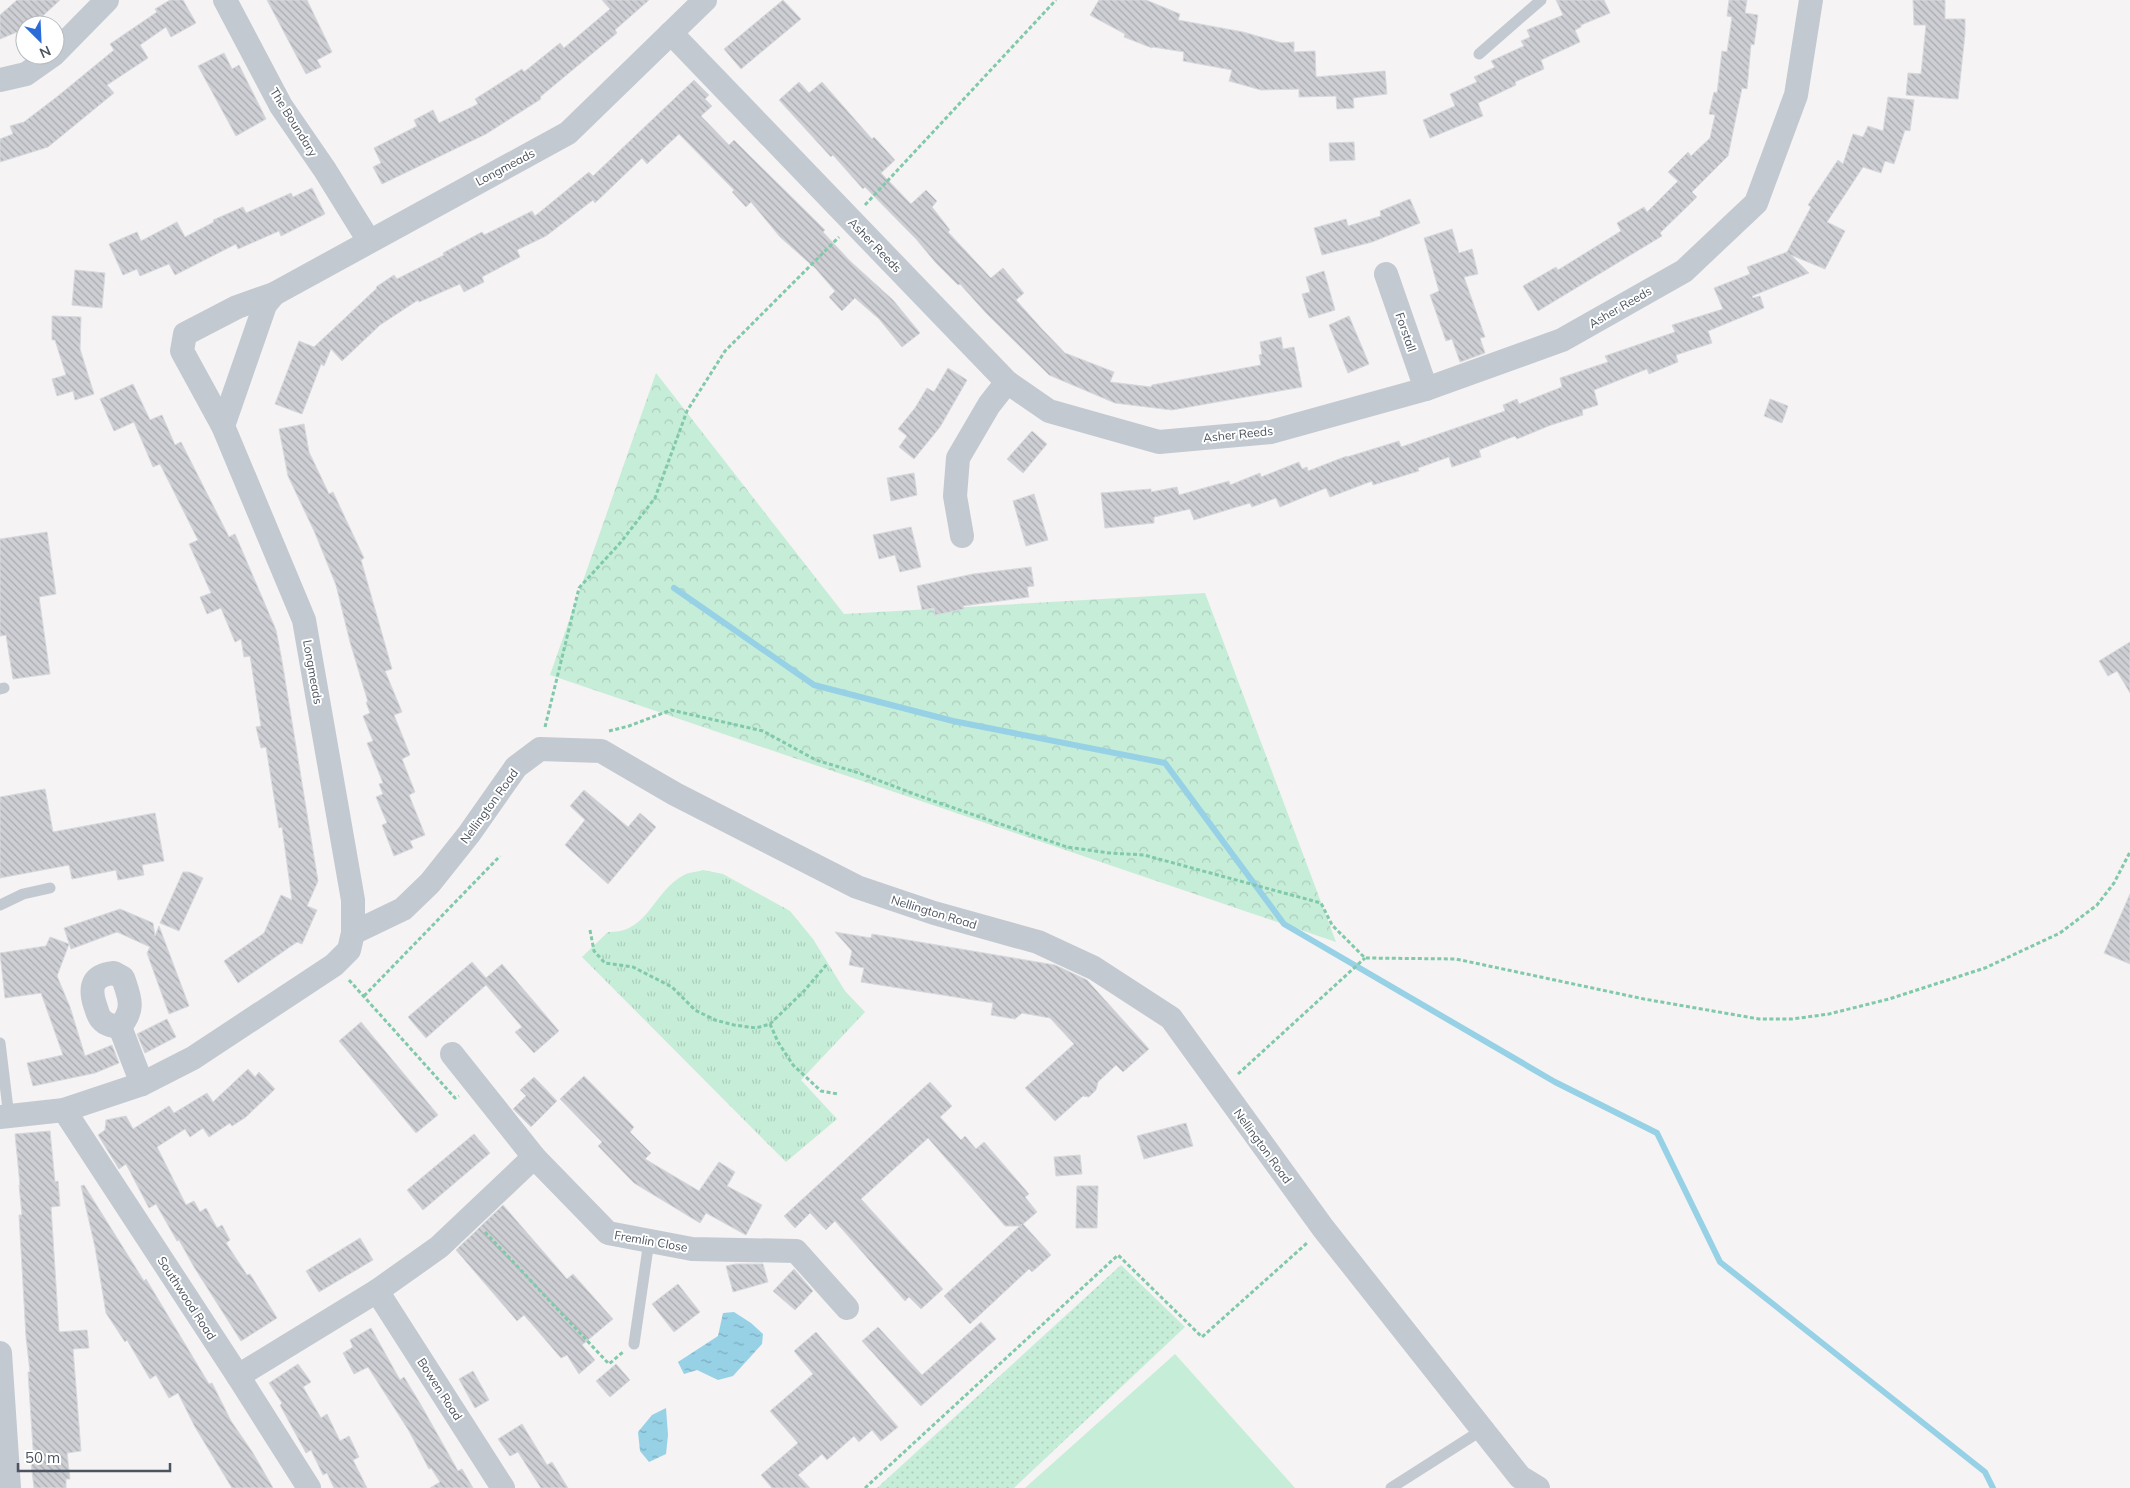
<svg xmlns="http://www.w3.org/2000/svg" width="2130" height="1488" font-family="Mulish,sans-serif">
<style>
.grass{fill:url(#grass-tufts)}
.forest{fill:url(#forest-crowns)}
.park{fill:url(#park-dots)}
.pitch{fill:#c6edd8}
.water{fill:url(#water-ripples)}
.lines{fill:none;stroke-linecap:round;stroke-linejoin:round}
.stream{stroke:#97d1e6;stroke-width:6}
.building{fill:url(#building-back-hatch);stroke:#d7d9dd}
.path{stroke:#80c9aa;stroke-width:3;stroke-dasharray:4 2.5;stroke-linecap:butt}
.service{stroke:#c2c9d0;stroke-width:11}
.minor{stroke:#c2c9d0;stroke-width:24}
.labels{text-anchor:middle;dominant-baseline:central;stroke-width:4;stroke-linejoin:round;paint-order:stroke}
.street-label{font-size:12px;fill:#4c545f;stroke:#fff}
</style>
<defs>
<pattern id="grass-tufts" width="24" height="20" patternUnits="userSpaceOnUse" patternTransform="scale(1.25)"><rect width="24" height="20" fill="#c6edd8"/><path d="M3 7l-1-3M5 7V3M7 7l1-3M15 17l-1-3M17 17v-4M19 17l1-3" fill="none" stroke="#accdbc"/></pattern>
<pattern id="forest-crowns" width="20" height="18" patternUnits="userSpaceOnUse" patternTransform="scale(1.25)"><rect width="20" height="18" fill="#c6edd8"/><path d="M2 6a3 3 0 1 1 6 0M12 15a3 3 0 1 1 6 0" fill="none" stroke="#accdbc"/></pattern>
<pattern id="park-dots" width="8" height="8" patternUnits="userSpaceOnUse" patternTransform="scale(1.25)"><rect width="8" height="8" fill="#c6edd8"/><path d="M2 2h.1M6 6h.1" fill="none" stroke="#accdbc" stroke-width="1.8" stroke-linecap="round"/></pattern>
<pattern id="water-ripples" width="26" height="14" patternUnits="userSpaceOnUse" patternTransform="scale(1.25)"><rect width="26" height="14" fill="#97d1e6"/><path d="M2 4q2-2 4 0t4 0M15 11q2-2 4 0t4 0" fill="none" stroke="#7dacbe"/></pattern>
<pattern id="building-back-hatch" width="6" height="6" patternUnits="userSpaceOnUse" patternTransform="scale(1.25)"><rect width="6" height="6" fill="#cdcfd4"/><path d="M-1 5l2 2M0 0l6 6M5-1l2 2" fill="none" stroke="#a9abaf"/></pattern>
</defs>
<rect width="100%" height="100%" fill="#f5f3f3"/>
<path class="grass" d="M703,870L723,874L790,911L813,939L845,991L865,1012L801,1080L837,1119L786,1162L582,957L608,932C648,934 653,891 684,875C689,872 697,872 703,870Z"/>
<path class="forest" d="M656,373L844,614L1205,593L1336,942L550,675Z"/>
<path class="park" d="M1121,1265L1185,1327L1014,1488H877Z"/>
<path class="pitch" d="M1175,1354L1295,1488H1025Z"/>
<g class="water">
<path d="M734,1312L751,1323L763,1334L762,1344L733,1376L718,1380L697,1370L684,1374L678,1362L718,1336L723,1313Z"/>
<path d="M666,1408L668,1435L666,1454L649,1462L640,1451L638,1432L652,1415Z"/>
</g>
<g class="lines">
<path class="stream" d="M674,588L814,685L953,721L1165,763L1284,924L1555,1082L1657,1133L1720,1262L1985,1472L1993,1488"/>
</g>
<g class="building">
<path d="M17,0H60L33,25H25V33L22,30L0,39V15Z"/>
<path d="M170,0H183L196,23L171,37L166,27L140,45L148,58L107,85L114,93L48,147L0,162V139L13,134L10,126L24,122L58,96L114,50L110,44L157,12L155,9Z"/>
<path d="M267,0H307L332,52L317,60L321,67L306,74Z"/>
<path d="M602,0H649L615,30L617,33L540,97L541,99L486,134L382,184L373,167L381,163L374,148L417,126L414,120L433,110L439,123L478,104L475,99L522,69L524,72L560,43L564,48L610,9Z"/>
<path d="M783,0L801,19L741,69L724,49Z"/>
<path d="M1099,0H1146L1180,14L1178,20L1243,32L1282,43L1294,42V52L1315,51L1316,77L1385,71L1387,94L1353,98L1354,108L1337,109L1336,96L1299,97V89L1261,90L1229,81L1232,70L1183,61L1184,52L1153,47L1152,48L1124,37L1125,34L1090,15Z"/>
<path d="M1556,0H1604L1610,13L1581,25V27L1575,30L1580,42L1541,60L1544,69L1515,82L1516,85L1478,103L1483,116L1430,138L1423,120L1455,106L1450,94L1477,82L1474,77L1495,67L1491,61L1524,46L1521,41L1530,37L1527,30L1563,15Z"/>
<path d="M1729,0H1747L1745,13L1758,15L1754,45L1751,44L1747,89L1742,88L1728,156L1692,192L1697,197L1660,233L1662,236L1538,311L1523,286L1556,267L1558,270L1621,231L1617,223L1644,207L1647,212L1678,181L1668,172L1688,152L1691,156L1710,138L1715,115L1709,114L1714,92L1717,93L1722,51L1727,52L1732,17L1727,16Z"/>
<path d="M1913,0H1945V19H1965V34L1958,99L1906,95L1908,73L1921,74L1926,25H1914Z"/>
<path d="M224,53L232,69L239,65L266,119L236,136L198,66Z"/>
<path d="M694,80L709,95L705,99L712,106L701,116L729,145L734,140L750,156L825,230L823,232L850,261L893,300L920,333L902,347L879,319L855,298L842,311L829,297L835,291L816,269L780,237L751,202L746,207L732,192L734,190L679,134L647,164L642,158L595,203L593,200L546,236L517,250L520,257L482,277L484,282L464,292L460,284L419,302L418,300L380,325L342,361L331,349L324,366L321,364L302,414L275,404L299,341L314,347L377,288L376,287L394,275L397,279L444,255L443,253L482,232L484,235L532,211L535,216L589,172L593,176Z"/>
<path d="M799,82L809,93L822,82L872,139L874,137L895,160L881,173L911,204L926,190L937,201L932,207L950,230L948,232L991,278L1003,268L1024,293L1016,300L1042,329L1065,353L1114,372L1110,382L1151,387L1152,385L1261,365L1259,355L1262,354L1260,342L1281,337L1283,349L1294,347L1302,387L1172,410L1115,403L1049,375L986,313L960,284L958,285L936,263L916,239L865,187L863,189L833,155L831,157L779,100Z"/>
<path d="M1888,97L1914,100L1910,131L1905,130L1894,164L1885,161L1881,173L1863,167L1827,222L1845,231L1825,269L1791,255L1809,273L1752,296L1753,298L1760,296L1764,308L1708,331L1712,343L1676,355L1678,362L1649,374L1647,369L1594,390L1598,405L1582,410L1583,415L1551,425L1517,439L1515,436L1479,450L1481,457L1452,467L1449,457L1418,468L1419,471L1373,485L1372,481L1330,497L1326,488L1280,507L1276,498L1252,507L1250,503L1194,520L1190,509L1154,517V523L1105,528L1101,493L1151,489V492L1177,487L1179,495L1229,481L1230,485L1260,473L1261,477L1299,462L1302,469L1307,467L1308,471L1347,456V457L1399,441L1401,447L1505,411L1503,405L1517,399L1519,404L1562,387L1560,378L1608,362L1605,356L1675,332L1672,325L1723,309L1714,288L1750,274L1747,267L1787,252L1811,207L1808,205L1838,160L1843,164L1853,134L1863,137L1868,126L1883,131Z"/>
<path d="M1354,142L1355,160L1330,161L1329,143Z"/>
<path d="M312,188L325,214L281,236L279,231L238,249L236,244L175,275L169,264L140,276L137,269L123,275L109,244L137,232L141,241L177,222L185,237L214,222L213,220L243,207L246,213L291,193L293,197Z"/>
<path d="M1410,199L1420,223L1372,242L1322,255L1314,228L1346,219L1348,226L1381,216L1380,211Z"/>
<path d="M1452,229L1459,253L1472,249L1478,274L1464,277L1485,337L1480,338L1485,353L1460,362L1452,339L1446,341L1430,295L1439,291L1424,238Z"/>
<path d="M75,270L105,273L102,308L72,305Z"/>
<path d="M1324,271L1335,310L1309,318L1302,294L1310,292L1306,277Z"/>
<path d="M52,316L81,317L80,349L94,394L75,400L73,391L57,396L52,379L66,375L55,340H52Z"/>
<path d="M1349,316L1369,364L1348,373L1329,325Z"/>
<path d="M948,368L967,380L940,427L914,459L899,447L907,436L898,429L915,408L927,388L934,392Z"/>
<path d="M133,384L150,420L162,415L175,445L181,442L229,537L235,534L276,630L282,661L318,881L307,906L317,910L302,944L297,942L238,983L224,961L264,933L281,895L292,900L282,827L279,828L266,747L261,748L256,727L261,726L250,656L244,657L241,639L235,642L221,608L207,614L200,597L211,593L189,544L198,540L160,464L153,467L134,422L114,431L100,399Z"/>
<path d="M1770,399L1788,406L1782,423L1764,416Z"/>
<path d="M304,424L309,452L329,494L333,492L364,558L361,560L392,669L385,671L402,712L394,715L410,755L402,759L415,792L409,795L425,835L410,841L413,848L394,856L382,825L387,823L376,797L383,794L379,784L383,783L367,743L373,741L363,716L370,713L366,702H368L350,642L336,585L315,533L288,476L279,429Z"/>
<path d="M1032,431L1047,444L1023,473L1007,459Z"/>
<path d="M914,473L917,495L891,501L887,478Z"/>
<path d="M1034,494L1048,540L1026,546L1013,501Z"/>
<path d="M911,527L921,567L900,572L895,555L879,559L873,535Z"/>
<path d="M47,532L56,594L39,597L50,674L13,679L6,635L0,636V539Z"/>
<path d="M1031,567L1034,586L1027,587L1029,597L963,606L964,609L935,615L934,608L922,610L917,586L973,574Z"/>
<path d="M2130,642V693L2117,671L2108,676L2099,661Z"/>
<path d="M45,789L53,832L155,813L164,861L142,865L144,875L118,880L116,870L72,879L69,865L0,878V797Z"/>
<path d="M584,790L628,827L640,813L656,827L608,884L565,845L585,820L570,806Z"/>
<path d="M183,872H189L203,878L179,931L160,923Z"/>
<path d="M2130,894V964L2104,953Z"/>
<path d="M120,909L153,923L155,936L159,926L189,1006L169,1014L147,953L150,947L117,932L71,949L64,928Z"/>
<path d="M835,932L871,938L872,934L1055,965L1087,980L1149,1049L1123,1072L1116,1065L1098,1082L1096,1090L1089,1097L1083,1096L1055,1121L1025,1088L1074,1044L1050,1018L1022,1013L1015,1019L991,1015L993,1003L861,982L864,968L849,965L852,951Z"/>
<path d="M50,937L69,944L57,976L70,1007L85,1056L112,1045L119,1063L95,1073L33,1086L27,1063L63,1055L41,993L5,998L0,953L46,946Z"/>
<path d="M472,962L486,978L502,964L559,1031L534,1053L515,1032L522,1027L486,985L426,1038L408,1017Z"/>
<path d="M167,1019L176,1037L145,1053L137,1034Z"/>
<path d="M361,1022L438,1115L416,1133L339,1041Z"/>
<path d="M248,1069L255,1077L259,1072L275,1089L246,1117L232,1126L230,1123L209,1137L203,1128L190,1137L185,1129L157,1147L186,1205L194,1201L200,1212L206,1208L217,1228L222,1225L230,1240L226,1243L247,1275L250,1274L277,1318L241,1341L194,1267L179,1240L177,1241L156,1204L149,1208L126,1164L119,1169L98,1135L105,1130L106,1120L126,1116L133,1129L169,1106L174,1113L207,1093L213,1102Z"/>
<path d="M584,1076L634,1127L630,1132L651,1153L645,1159L699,1191L719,1162L735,1172L727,1186L762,1205L746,1235L706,1213L700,1223L634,1183L598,1146L602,1142L560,1099Z"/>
<path d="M534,1077L557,1101L531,1127L513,1109L526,1096L520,1090Z"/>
<path d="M930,1082L952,1106L940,1117L961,1140L965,1136L976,1149L984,1142L1029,1194L1025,1197L1037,1212L1023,1224L1051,1255L1032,1272L1029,1269L970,1324L944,1296L1022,1224L1020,1226H1005L928,1138L861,1199L943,1289L921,1309L909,1297L905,1301L835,1221L826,1230L810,1213L795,1228L784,1216Z"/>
<path d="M1186,1123L1193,1146L1144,1159L1137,1136Z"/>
<path d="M50,1131L55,1182L58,1181L60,1206L51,1207L59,1332L87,1330L89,1348L73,1349L81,1451L67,1453L70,1479H66V1488H34L31,1463H34L28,1372H30L26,1337L19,1215H22L19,1185H20L15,1134Z"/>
<path d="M474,1134L490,1153L423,1210L407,1190Z"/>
<path d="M1080,1155L1082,1174L1056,1176L1054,1157Z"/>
<path d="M84,1185L144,1281L146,1279L209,1384L212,1383L231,1421L253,1453L273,1488H232L195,1427L178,1393L169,1398L156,1375L150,1379L127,1340L125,1342L106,1313L95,1247L81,1186Z"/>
<path d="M1077,1186H1098L1097,1228H1076Z"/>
<path d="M503,1205L567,1279L573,1274L613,1319L582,1345L595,1360L579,1374L567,1355L561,1358L524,1315L517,1321L456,1250Z"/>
<path d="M360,1238L373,1260L319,1292L306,1271Z"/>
<path d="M736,1264H763L768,1282L733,1292L726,1266Z"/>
<path d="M794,1269L813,1291L795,1310L773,1291Z"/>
<path d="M678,1284L700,1312L674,1332L652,1304Z"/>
<path d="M981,1322L996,1339L921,1406L862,1341L878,1327L922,1375Z"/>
<path d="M371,1328L400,1380L404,1377L421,1405L458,1471L462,1469L473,1488H430L440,1482L431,1468L429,1469L409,1431L368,1367L354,1374L343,1353L353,1347L350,1340Z"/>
<path d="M816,1332L898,1427L881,1441L872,1430L859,1442L854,1436L827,1460L822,1454L798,1475L810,1488H772L761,1475L798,1443L770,1411L813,1374L794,1351Z"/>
<path d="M298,1364L311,1382L303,1387L321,1418L327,1414L340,1441L349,1436L359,1457L353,1460L367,1488H334L327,1473L323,1475L311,1450L306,1453L280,1405L282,1403L269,1383Z"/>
<path d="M616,1364L630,1380L610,1397L596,1381Z"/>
<path d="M473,1371L489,1400L475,1408L459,1379Z"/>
<path d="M522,1424L547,1465L552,1462L568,1488H541L518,1452L510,1456L498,1439Z"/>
</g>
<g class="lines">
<g class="path">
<path d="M865,205L1056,0"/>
<path d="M545,727L579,588L621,542L655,498L687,411L725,351L839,237"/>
<path d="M609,731L629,726L671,710L763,731L816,760L859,773L925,798L1067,847L1109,853L1144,855L1321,903L1332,925L1365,958L1456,959L1644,999L1759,1019H1792L1829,1014L1889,999L1985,968L2060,933L2097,905L2114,883L2130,852"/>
<path d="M590,930L594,951L605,963L633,967L672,987L695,1010L715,1020L734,1025L756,1028L770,1024L804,991L828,963"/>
<path d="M349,980L455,1098L459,1096"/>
<path d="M364,996L500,856"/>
<path d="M770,1024L778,1042L793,1065L821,1091L838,1094"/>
<path d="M1238,1074L1365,958"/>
<path d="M485,1232L609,1364L623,1352"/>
<path d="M865,1488L1118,1255L1202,1337L1307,1243"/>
</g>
<g class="service">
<path d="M1479,54L1541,0"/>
<path d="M0,689L4,688"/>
<path d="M0,905L23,894L50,888"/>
<path d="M0,1043L9,1117"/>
<path d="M634,1344L649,1241"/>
<path d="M1391,1488L1482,1430"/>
</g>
<g class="minor">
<path d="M225,0L281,106L325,170L369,241"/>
<path d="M671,33L1007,382L1049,411L1159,442L1271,432L1426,389L1562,340L1684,271L1756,203L1796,95L1811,0"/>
<path d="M55,53L107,0"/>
<path d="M0,80L26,74L53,55"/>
<path d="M1386,274L1426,389"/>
<path d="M223,426L182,351L185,334L237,307L274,294"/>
<path d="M962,536L955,496L958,458L989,405L1007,382"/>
<path d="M353,933L403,909L430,883L469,834L516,767L540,749L601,751L675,794L857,887L934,913L1038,942L1094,968L1171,1018L1323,1228L1520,1477L1538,1488"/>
<path d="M114,973L123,978C130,999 135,1008 120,1027C114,1026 106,1025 102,1020C98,1017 97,1010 95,1005C89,986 93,975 114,973Z"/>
<path d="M120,1027L142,1084"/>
<path d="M452,1054L534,1157L608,1233L692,1249L796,1251L847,1308"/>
<path d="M64,1110L238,1376L309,1488"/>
<path d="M0,1117L64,1110L142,1084L193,1058L334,965L349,950L353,933V900L304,620L223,426L265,305L274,294L568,133L705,0"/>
<path d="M377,1291L503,1488"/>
<path d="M0,1353L9,1488"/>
<path d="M238,1376L377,1291L439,1247L534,1157"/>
</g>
</g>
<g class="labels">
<g class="street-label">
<text transform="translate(294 122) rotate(58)">The Boundary</text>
<text transform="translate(505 167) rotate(-28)">Longmeads</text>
<text transform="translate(875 245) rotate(46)">Asher Reeds</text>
<text transform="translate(1620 307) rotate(-30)">Asher Reeds</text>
<text transform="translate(1406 332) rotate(71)">Forstall</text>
<text transform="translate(1238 434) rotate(-6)">Asher Reeds</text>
<text transform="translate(313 672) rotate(80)">Longmeads</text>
<text transform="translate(489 806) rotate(-54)">Nellington Road</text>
<text transform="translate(934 912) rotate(17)">Nellington Road</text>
<text transform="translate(1263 1146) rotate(54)">Nellington Road</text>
<text transform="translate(651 1241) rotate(10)">Fremlin Close</text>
<text transform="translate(187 1298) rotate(57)">Southwood Road</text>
<text transform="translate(440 1389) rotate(57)">Bowen Road</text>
</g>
</g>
<g transform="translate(40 40) rotate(156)"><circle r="24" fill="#ffffff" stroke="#b7bbbf"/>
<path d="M0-4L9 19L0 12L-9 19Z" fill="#2a6bd8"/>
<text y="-8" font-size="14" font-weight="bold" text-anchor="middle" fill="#4c545f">N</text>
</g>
<path d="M18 1463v8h152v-8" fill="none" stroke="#4c545f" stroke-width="2.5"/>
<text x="25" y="1463" font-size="15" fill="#4c545f" stroke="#ffffff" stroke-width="4" paint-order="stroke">50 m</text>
</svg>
